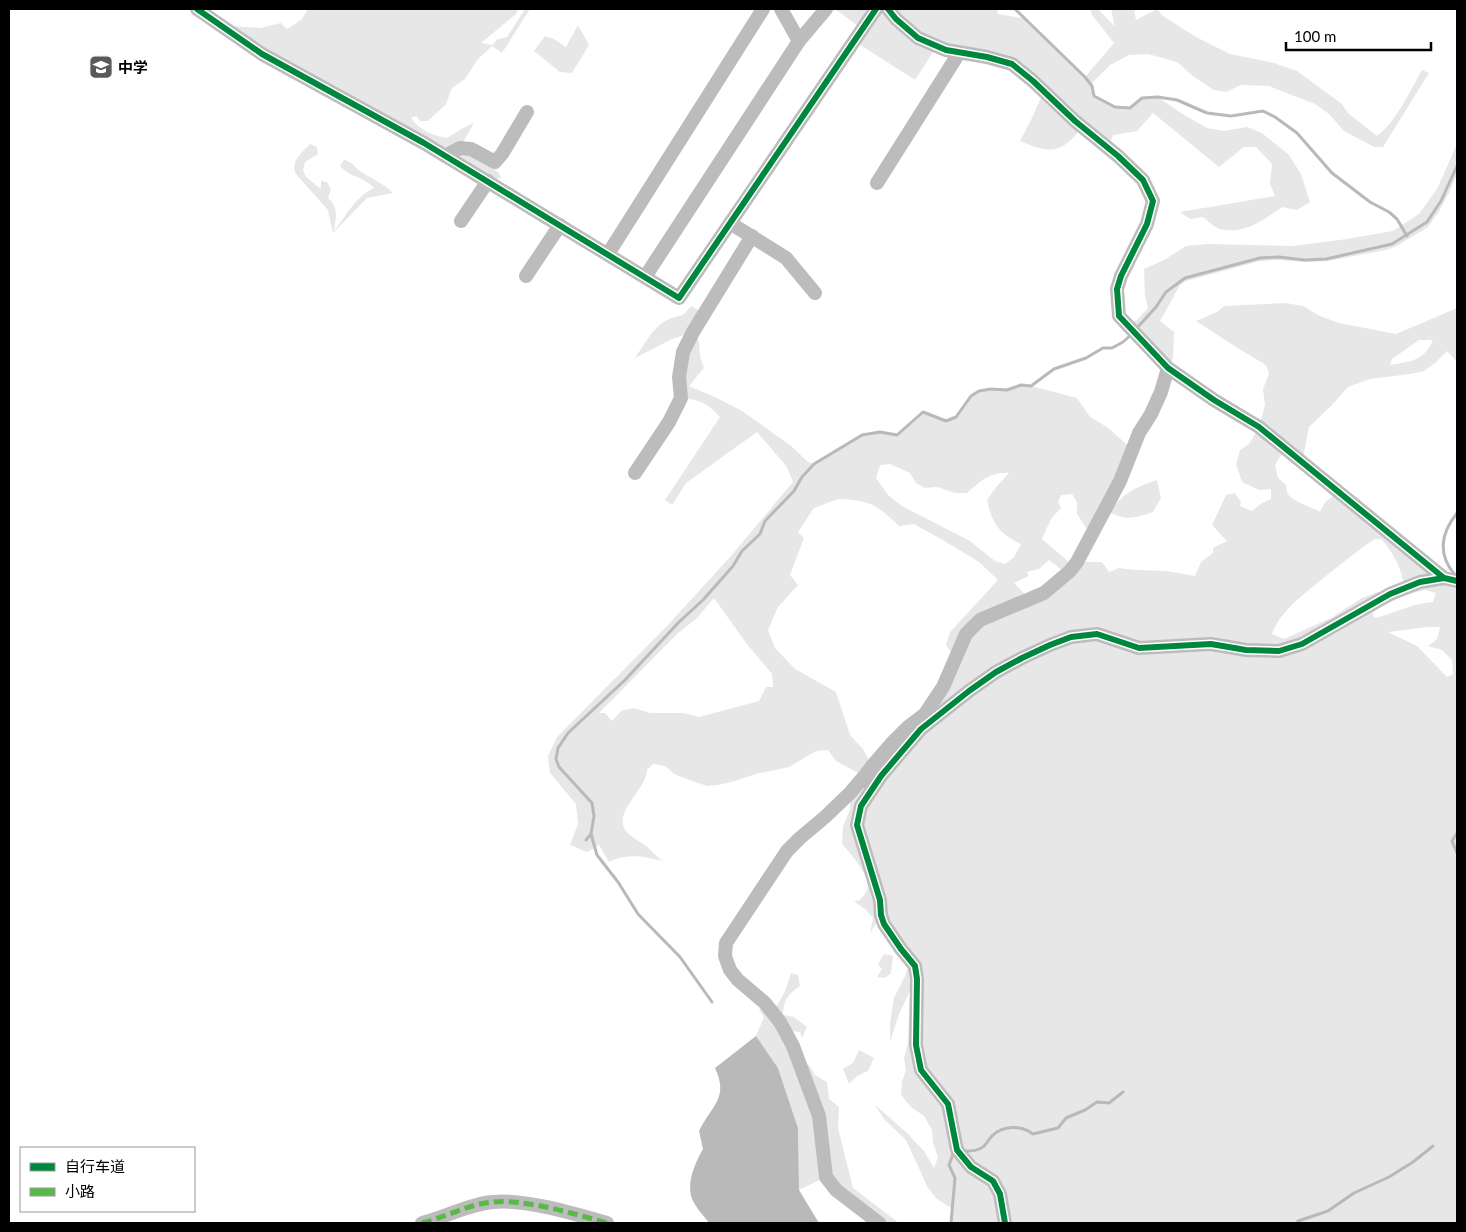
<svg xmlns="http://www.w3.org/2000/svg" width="1466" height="1232" font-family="Lato,'Noto Sans SC',sans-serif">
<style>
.green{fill:#e7e7e7;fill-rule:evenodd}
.water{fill:#b9b9b9}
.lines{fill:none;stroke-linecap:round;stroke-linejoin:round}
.stream{stroke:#b9b9b9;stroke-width:3}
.minor{stroke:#bcbcbc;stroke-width:14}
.quiet{stroke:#58b947;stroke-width:5;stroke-dasharray:10 5;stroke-linecap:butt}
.cycleway-casing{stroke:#fff;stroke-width:9}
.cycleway{stroke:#00873e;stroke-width:6}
.labels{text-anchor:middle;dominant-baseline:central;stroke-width:4;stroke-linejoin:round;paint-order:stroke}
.poi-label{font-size:15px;font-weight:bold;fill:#000;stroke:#fff;text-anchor:start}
</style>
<rect width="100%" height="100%" fill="#fff"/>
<g class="green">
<path d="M308,9H518L516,14L481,43L492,45L498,39L507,37L525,9H530L502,53L492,46L478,59L465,79L452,88L446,104L428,121H420L416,116L411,118C421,131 431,135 447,138L461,129L474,123L460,148L498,172L501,178L488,181L219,25L260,28L281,23L287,29L302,19Z"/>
<path d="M835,9H997L998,14L1027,19L1085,77L1114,43L1092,15L1090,9H1098L1115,27L1111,9H1134L1136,20L1157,9L1163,16L1196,37L1230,54L1274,63L1297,71L1342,104L1348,113L1377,136C1396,122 1410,91 1422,70L1429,73L1383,147H1374L1344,131L1329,114L1315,104L1269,86L1241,85L1226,92L1214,90L1194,77L1177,62L1148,54L1129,55L1110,65L1091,84L1095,96L1115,107L1130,108L1142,98L1158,97L1181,113L1207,128L1224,131L1247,127L1262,133L1289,155L1301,174L1310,202L1297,210L1282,207C1263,220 1244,235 1220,229C1214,227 1208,221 1203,217L1190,219L1180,212L1275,196L1270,184L1272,164L1256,147H1244L1219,167L1153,113L1137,131L1113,135L1108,148L1082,127C1062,154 1050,154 1020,141L1031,120L1044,91L1012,64L937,46L915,80L854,41L862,29Z"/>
<path d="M578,25L589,45L572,73L560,72L534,51L545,36L554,39L566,47Z"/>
<path d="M310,144L317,147L318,154L305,162L303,170L306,177L321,189V181L327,182L331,189L328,198C339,207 336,218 334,231C347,215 354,198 374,188C365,177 349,177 340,166L344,160C354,162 355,169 363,173C374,180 384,184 393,193L367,198L333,233L328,210L295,173C292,159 301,154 310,144Z"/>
<path d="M1457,144V174L1449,193L1438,213L1428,227L1397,246L1386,250L1328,261L1304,262L1278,260L1260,261L1186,281L1180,285L1160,321L1174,332L1173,358L1168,368L1126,325L1137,320L1148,308L1145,296L1144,269L1164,260L1186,246L1208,244L1292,246L1340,240L1393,231L1419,214L1437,189Z"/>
<path d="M1286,303L1303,306L1320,316L1339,323L1396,334L1457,308V362L1447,351L1435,363L1424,371L1410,374L1370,379L1348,387L1332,405L1309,427L1302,463L1285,449L1275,465L1278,478L1286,485C1287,488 1286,491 1288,494C1291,501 1312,507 1320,512L1325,502L1339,492L1457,581V1223H951L953,1209L937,1199L928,1188L906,1140L884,1119L875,1105L907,1133L924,1151L934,1168L938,1157L933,1143L932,1130L924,1116L911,1107L901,1095L902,1081L906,1071L904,1058L908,1043L910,991L899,1014L890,1042V1024L894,998L905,976L910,960L881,916L870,933L873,918L866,910L854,901L860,900C862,897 866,893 867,890C871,876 851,854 842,844L843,826L850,810V800L864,776L836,761L828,750L816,751L789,767L756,774L735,781L718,785L707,786L692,781L674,774L665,766L653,764L647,770C646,791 612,812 626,831C631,837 639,841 645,845C651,850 656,856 662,861C645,856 626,853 609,862L599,845L587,852L570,845L578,824L576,804L550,773L548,756L557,737L667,626L730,557L793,482L787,467L757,432L686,483L672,505L665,500L720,417C707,403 701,400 681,398L692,332L670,340L635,358C649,338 656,319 683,315L691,306L704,313L693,332L699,342L700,356L704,368L689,386L717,398L742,411L790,445L808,462L814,464L862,435L880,432L897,435L923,412L946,421L956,417L971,396L979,391L991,389L1007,390L1021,385L1031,386L1077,398L1090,417L1107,427L1133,450L1115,505C1125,492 1141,485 1157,480L1161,498L1153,512C1132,519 1126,521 1105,510L1092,537L1077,514V502L1072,494L1061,495L1058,502L1061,508L1051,519L1042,539L1069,562L1062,570L1049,560L1039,569L1027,572L1029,576L1014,583L1023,592L1027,600L1077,562H1102L1109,572L1119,568L1135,570L1167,571L1195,576L1201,562L1213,553V548L1227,541L1212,525L1226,495L1235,493L1241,502L1240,506L1252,511L1262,503L1271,499V489L1259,490L1242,482L1236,464L1240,450L1249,444L1259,427L1265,405L1263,389L1269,374L1266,365L1236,347L1196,321L1217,312L1224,306ZM1419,340H1433C1423,362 1411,361 1390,365L1392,359ZM890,464L910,473L916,483L925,488L937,487L955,493H967C982,480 989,472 1009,473L997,486L987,500C992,524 999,533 1021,544L1014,557L1005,564L995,561L970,541L902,506L888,495L876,478L880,465ZM838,499C870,500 877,505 899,526L914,524L941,539L979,562L998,580L950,632L946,645L955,659L908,727L872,766L863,749L850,735L836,692L795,669L775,648L768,630L778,607L798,585L790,575L804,538L798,532L814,508ZM1375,539H1381C1393,552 1403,570 1404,589L1390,594L1378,592L1362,598L1331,618L1284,639L1272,634C1282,607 1310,590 1331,572C1345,561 1359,549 1375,539ZM1425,590L1436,593L1433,602C1412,603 1396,613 1375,618L1372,613C1388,602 1406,594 1425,590ZM714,598L746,643L772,674L773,687H766L759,701L699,717L683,713H650L634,708L621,711L612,721L605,713H599L677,634L697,618ZM1428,627H1440L1437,639L1428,646L1442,650L1452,660L1453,674L1447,677L1417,646L1388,632Z"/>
<path d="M884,954L893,956L891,973L885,978L877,977L882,969L878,964Z"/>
<path d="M791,973L798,975L800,986C788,993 783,1002 783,1015L794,1017L807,1027L802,1038L800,1032L794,1031L789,1039L800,1065H809L815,1075L827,1082L829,1099L839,1107L838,1128L853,1188L899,1223H879L826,1177L799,1190L798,1128L778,1068L756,1036L764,1017L759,1010L765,1003L772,1011C782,1000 787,988 791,973Z"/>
<path d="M859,1050L874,1058L868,1071L857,1076L849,1084L843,1069L853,1063Z"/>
</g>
<path class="water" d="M756,1036L778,1068L798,1128L799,1190L819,1223H709C704,1216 697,1209 693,1201C685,1185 695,1163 703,1149L699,1131C712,1105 729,1098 715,1068Z"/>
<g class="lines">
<g class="stream">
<path d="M1015,9L1085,77L1092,86L1094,96L1115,107L1130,108L1142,98L1158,97L1177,100L1207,113L1231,116L1263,111L1275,117L1297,133L1332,173L1370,202L1389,212L1397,219L1407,236"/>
<path d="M1136,329L1156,307L1166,292L1185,278L1260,258L1279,257L1305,260L1326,259L1392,244L1427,222L1441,201L1457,166"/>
<path d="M1455,575C1437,554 1441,533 1457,513"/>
<path d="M1457,833L1452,841L1457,853"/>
<path d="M591,834L597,855L618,882L638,914L680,957L712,1002"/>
<path d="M586,840L591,834L594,816L592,803L559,767L556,759L558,748L568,733L625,680L679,622L703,600L733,566L742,551L760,534L765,521L794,491L802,477L814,464L862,435L880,432L897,435L923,412L946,421L956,417L971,396L979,391L991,389L1007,390L1021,385L1031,386L1054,369L1086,358L1103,348H1112L1123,342L1132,334"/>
<path d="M965,1151C972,1151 979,1151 984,1146C987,1143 989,1139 992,1136C1003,1125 1021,1125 1033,1134L1058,1128L1066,1118L1085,1110L1097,1102L1109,1103L1123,1092"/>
<path d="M951,1223L955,1178L949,1165L953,1154"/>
<path d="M1297,1223L1298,1221L1328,1211L1354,1193L1389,1177L1413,1162L1433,1146"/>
</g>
<g class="minor">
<path d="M197,9L262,54L424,143L679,298L876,9"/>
<path d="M781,9L799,41"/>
<path d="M888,9L896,19L918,38L946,50L987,57L1012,64L1033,81L1075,121L1118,156L1143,180L1153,201L1147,224L1121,276L1117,289L1119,316L1168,368L1214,400L1259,427L1444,578"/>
<path d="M445,156L460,148L471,149L495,162L502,154L527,112"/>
<path d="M877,183L959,53"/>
<path d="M461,221L488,181"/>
<path d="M730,223L786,258L815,293"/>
<path d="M608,254L763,9"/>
<path d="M526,276L560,225"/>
<path d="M645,277L799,41L826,9"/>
<path d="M635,473L669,422L681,398L679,377L683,352L693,332L752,236"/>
<path d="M867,773L850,793L825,817L800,838L787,851L726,943L725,956L730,970L738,980L765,1003L780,1022L793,1046L819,1116L826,1177L836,1190L879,1223"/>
<path d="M865,781L867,773L872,766L892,743L908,727L925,714L943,687L966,634L980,620L1044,593L1070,571L1077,562L1120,481L1139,433L1151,414L1161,392L1168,368"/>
<path d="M422,1223C446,1217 469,1204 493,1202C526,1199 575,1214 607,1223"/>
<path d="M1005,1223L1000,1194L993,1181L971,1167L957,1150L948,1104L921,1070L916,1045L917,979L915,966L901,949L884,924L881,915L880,900L857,825L861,806L881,776L921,729L969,691L996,672L1022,658L1050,645L1071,637L1097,634L1139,648L1211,644L1246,650L1279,651L1302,644L1390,594L1420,582L1444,578L1457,581"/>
</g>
<path class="quiet" d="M422,1223C446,1217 469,1204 493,1202C526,1199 575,1214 607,1223"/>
<g class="cycleway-casing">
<g id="cycleway">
<path d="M197,9L262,54L424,143L679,298L876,9"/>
<path d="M888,9L896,19L918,38L946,50L987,57L1012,64L1033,81L1075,121L1118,156L1143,180L1153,201L1147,224L1121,276L1117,289L1119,316L1168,368L1214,400L1259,427L1444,578"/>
<path d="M1005,1223L1000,1194L993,1181L971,1167L957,1150L948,1104L921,1070L916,1045L917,979L915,966L901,949L884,924L881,915L880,900L857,825L861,806L881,776L921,729L969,691L996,672L1022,658L1050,645L1071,637L1097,634L1139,648L1211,644L1246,650L1279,651L1302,644L1390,594L1420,582L1444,578L1457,581"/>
</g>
</g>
<use href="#cycleway" class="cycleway"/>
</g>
<defs>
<g id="school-square" transform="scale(1.25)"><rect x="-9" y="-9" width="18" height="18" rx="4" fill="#595959" stroke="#fff"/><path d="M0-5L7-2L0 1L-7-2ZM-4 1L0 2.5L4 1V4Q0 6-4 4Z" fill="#fff"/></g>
</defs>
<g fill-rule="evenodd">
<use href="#school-square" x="101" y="67"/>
</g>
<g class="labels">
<g class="poi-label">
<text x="118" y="67">中学</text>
</g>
</g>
<rect width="1466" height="1232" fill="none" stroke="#000000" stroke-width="20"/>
<rect x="20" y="1147" width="175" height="65" fill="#ffffff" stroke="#999999"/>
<rect x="30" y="1163" width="25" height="8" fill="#00873e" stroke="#999999"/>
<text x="65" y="1172" font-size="15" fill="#000000">自行车道</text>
<rect x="30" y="1188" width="25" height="8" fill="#58b947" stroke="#999999"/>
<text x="65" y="1197" font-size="15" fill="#000000">小路</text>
<path d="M1286 42v8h145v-8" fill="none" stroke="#000000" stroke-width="2.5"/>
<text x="1294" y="42" font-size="15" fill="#000000" stroke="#ffffff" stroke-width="4" paint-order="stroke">100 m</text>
</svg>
